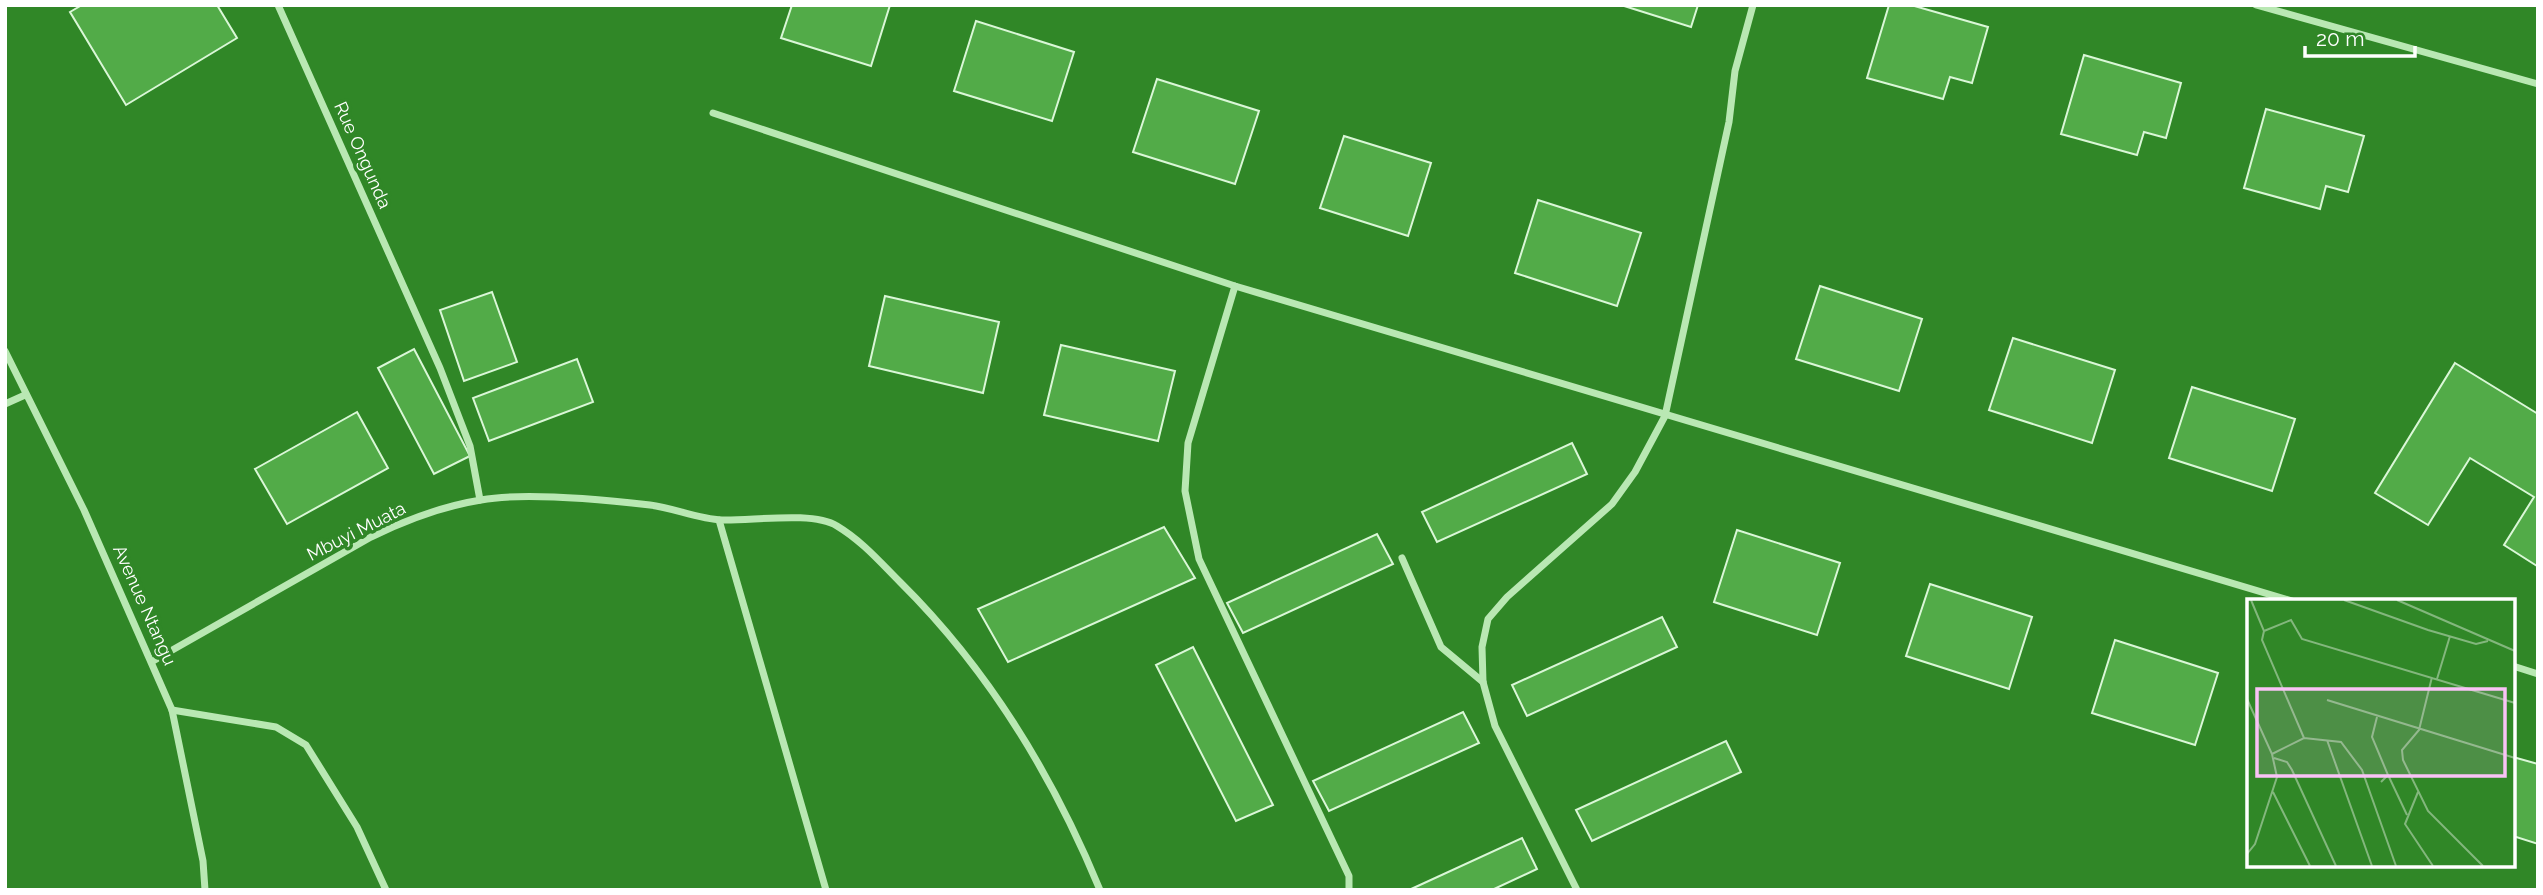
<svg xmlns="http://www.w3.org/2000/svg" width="2543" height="895" font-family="Raleway,sans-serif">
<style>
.building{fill:#52ab48;stroke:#daf7d7;stroke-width:2}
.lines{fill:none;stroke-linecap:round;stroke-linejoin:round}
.street{stroke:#b9e8b3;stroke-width:7}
.labels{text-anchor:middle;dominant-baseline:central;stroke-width:7;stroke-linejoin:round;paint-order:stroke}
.street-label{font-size:18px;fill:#fff;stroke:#308727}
.inset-road{fill:none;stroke:#83b77d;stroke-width:2}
.view{fill:#f9c3f6;fill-opacity:0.15;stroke:#f9c3f6;stroke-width:3.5}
.inset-edge{fill:none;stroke:#fff;stroke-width:3.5}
</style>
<rect width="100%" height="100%" fill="#308727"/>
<g class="building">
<path d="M82,5H217L237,38L126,105L70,12Z"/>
<path d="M792,5H890L871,66L781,38Z"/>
<path d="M1621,5H1698L1691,27Z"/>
<path d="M1889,5H1911L1988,27L1972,83L1950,77L1943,99L1867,78Z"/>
<path d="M976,21L1074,52L1052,121L954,91Z"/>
<path d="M2084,55L2181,83L2166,138L2144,132L2137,155L2061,134Z"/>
<path d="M1157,79L1259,111L1235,184L1133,152Z"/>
<path d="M2266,109L2364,136L2348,192L2326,186L2320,209L2244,188Z"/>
<path d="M1344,136L1431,163L1408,236L1320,208Z"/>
<path d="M1538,200L1641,233L1617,306L1515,273Z"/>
<path d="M1820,286L1922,319L1899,391L1796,359Z"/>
<path d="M492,292L517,362L464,381L440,310Z"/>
<path d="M885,296L999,322L983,393L869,366Z"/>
<path d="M2013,338L2115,370L2092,443L1989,410Z"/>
<path d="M1061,345L1175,371L1158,441L1044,415Z"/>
<path d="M414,349L470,456L434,474L378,368Z"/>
<path d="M577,359L593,402L489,441L473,398Z"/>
<path d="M2455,363L2538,414L2537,566L2504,545L2534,497L2470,458L2428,525L2375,493Z"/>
<path d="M2192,387L2295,419L2272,491L2169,458Z"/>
<path d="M357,412L388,468L287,524L255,469Z"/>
<path d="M1572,443L1587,474L1437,542L1422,512Z"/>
<path d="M1164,527L1195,578L1008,662L978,609Z"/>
<path d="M1737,530L1840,563L1817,635L1714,602Z"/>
<path d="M1377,534L1393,564L1243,633L1227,603Z"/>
<path d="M1930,584L2032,617L2009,689L1906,656Z"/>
<path d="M1662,617L1677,647L1527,716L1512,685Z"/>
<path d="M2115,640L2218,673L2195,745L2092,713Z"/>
<path d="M1193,647L1273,805L1236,821L1156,665Z"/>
<path d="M1463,712L1479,743L1329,811L1313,781Z"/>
<path d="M1726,741L1741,772L1592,841L1576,810Z"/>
<path d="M2513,757L2538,764V844L2513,836Z"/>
<path d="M1522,838L1537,869L1492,890H1409Z"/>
</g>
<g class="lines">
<g class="street">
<path d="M278,5L440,368L470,446L480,500"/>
<path d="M2256,5L2538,84"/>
<path d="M713,113L1235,286L2292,601"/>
<path d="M1235,286L1188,443L1185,491L1199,559L1349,876V890"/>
<path d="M5,351L84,510L172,710L203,861L205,890"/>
<path d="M5,404L25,395"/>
<path d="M719,520L826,890"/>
<path d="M1402,558L1441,647L1483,682"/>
<path d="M153,661L371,537C406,520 443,506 481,500C523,492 606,500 650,505C674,508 698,519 722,520C752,521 813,511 837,526C862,541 880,562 900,582C988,669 1053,776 1100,890"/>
<path d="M2513,666L2538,674"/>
<path d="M172,710L276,727L306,745L357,827L386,890"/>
<path d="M1577,890L1495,726L1483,682L1482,647L1488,619L1507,597L1612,504L1635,472L1665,416L1729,122L1735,71L1753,5"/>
</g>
</g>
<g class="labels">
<g class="street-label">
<text transform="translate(363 155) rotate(66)">Rue Ongunda</text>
<text transform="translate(356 531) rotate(-27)">Mbuyi Muata</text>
<text transform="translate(145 605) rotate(66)">Avenue Ntangu</text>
</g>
</g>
<g transform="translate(2247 599)">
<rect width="268" height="268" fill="#308727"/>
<path class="inset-road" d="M4,1L17,32L15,41L57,139M97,1L181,31L229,45L241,42M150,1L268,52M17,32L44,21L55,40L268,104M185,78L172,131L155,151L156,161L181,212L236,267M190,80L203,37M0,100L25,155L30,178L8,245L0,255M80,101L268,159M130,118L125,138L141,176L134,183M80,141L125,267M25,155L57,139L94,143L115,171L149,267M27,159L40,163L45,171L89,267M142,178L160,216M26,193L63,267M171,193L158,225L186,267"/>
<path class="view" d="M10,90H258V177H10Z"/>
<rect width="268" height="268" class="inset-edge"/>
</g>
<rect width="2543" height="895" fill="none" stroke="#ffffff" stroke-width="14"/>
<path d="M2305 46v10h110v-10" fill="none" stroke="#ffffff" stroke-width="3.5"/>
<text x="2316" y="46" font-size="21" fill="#ffffff" stroke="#308727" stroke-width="5" paint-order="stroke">20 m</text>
</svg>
